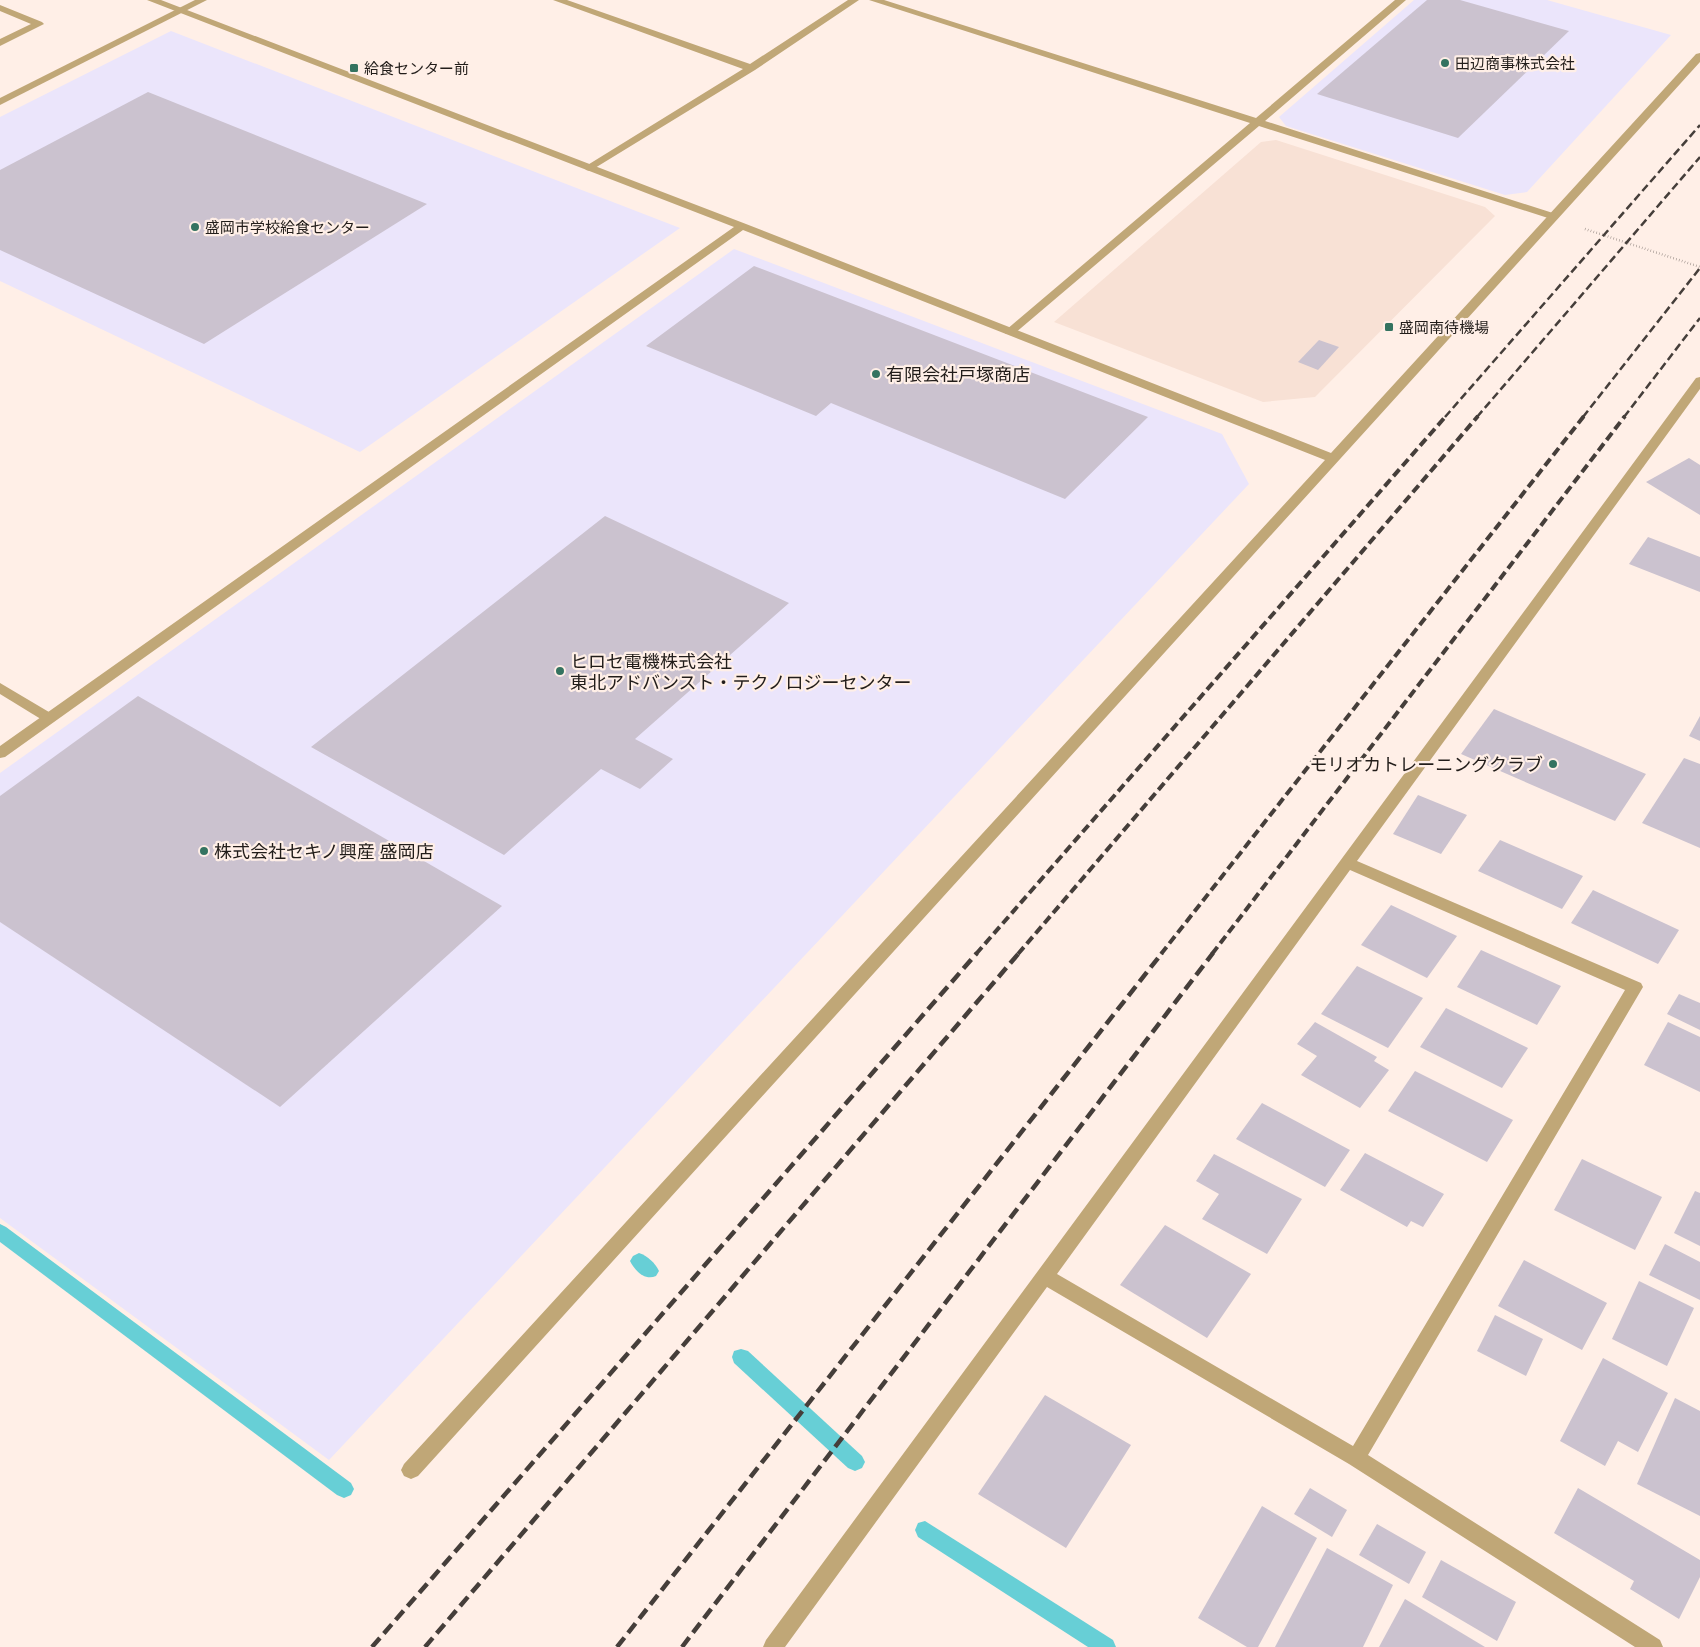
<svg xmlns="http://www.w3.org/2000/svg" width="1700" height="1647" font-family="'PT Sans','Noto Sans JP',sans-serif">
<style>
.commercial{fill:#ebe5fb}
.built{fill:#f8e1d5}
.lines{fill:none;stroke-linecap:round;stroke-linejoin:round}
.stream{fill:#67cfd6;fill-rule:evenodd}
.building{fill:#cbc2cf}
.path{stroke:#867c77;stroke-width:2.5;stroke-dasharray:0.5 2.5;stroke-linecap:butt}
.minor{fill:#c0a777;fill-rule:evenodd}
.tertiary{fill:#c0a777;fill-rule:evenodd}
.rail-far2{stroke:#453e3a;stroke-width:2.5;stroke-dasharray:8 4;stroke-linecap:butt}
.rail-far1{stroke:#453e3a;stroke-width:4;stroke-dasharray:9 4.5;stroke-linecap:butt}
.rail{stroke:#453e3a;stroke-width:4.5;stroke-dasharray:12 6;stroke-linecap:butt}
.poi-dot{fill:#347360;stroke:#ffefe7;stroke-width:2}
.labels{text-anchor:middle;dominant-baseline:central;stroke-width:4.5;stroke-linejoin:round;paint-order:stroke}
.far-poi-label{font-size:15px;fill:#221d1a;stroke:#ffefe7;text-anchor:start}
.poi-label{font-size:18px;fill:#221d1a;stroke:#ffefe7;text-anchor:start}
</style>
<rect width="100%" height="100%" fill="#ffefe7"/>
<g class="commercial">
<path d="M1414,0H1547L1671,35L1527,192L1505,195L1286,126L1279,117Z"/>
<path d="M171,31L680,228L360,452L0,281V117Z"/>
<path d="M734,249L1222,434L1249,484L329,1460L0,1218V773Z"/>
</g>
<path class="built" d="M1276,140L1485,207L1495,216L1315,397L1263,402L1054,322L1261,142Z"/>
<g class="lines">
<g class="stream">
<path d="M0,1224L6,1227L351,1483L354,1489L351,1495L344,1498L337,1495L0,1242Z"/>
<path d="M639,1253C648,1256 655,1263 659,1271L656,1276C645,1281 635,1271 630,1261L633,1256Z"/>
<path d="M741,1349L748,1351L862,1456L865,1462L862,1468L855,1471L848,1468L734,1363L732,1357L734,1351Z"/>
<path d="M925,1521L1113,1640L1116,1647H1088L918,1537L915,1530L918,1523Z"/>
</g>
</g>
<g class="building">
<path d="M1427,0H1460L1569,31L1458,138L1317,94Z"/>
<path d="M148,92L427,204L204,344L0,250V170Z"/>
<path d="M754,266L1148,417L1065,499L831,403L816,416L646,346Z"/>
<path d="M1319,340L1339,347L1318,370L1298,362Z"/>
<path d="M1689,458L1700,465V515L1646,482Z"/>
<path d="M605,516L789,603L635,739L673,759L640,789L601,769L504,855L311,747Z"/>
<path d="M1648,537L1700,557V592L1629,564Z"/>
<path d="M138,696L502,906L280,1107L0,922V796Z"/>
<path d="M1494,709L1646,774L1615,821L1461,754Z"/>
<path d="M1700,716V741L1689,736Z"/>
<path d="M1684,758L1700,764V848L1642,823Z"/>
<path d="M1418,795L1467,815L1441,854L1393,834Z"/>
<path d="M1500,840L1583,876L1562,909L1478,871Z"/>
<path d="M1593,890L1679,930L1658,964L1571,923Z"/>
<path d="M1391,905L1457,936L1427,978L1361,945Z"/>
<path d="M1481,950L1561,986L1537,1025L1457,987Z"/>
<path d="M1357,966L1423,998L1388,1048L1321,1014Z"/>
<path d="M1679,994L1700,1003V1030L1667,1014Z"/>
<path d="M1446,1008L1528,1048L1502,1088L1420,1047Z"/>
<path d="M1315,1022L1377,1057L1374,1061L1389,1070L1360,1108L1301,1075L1317,1056L1297,1044Z"/>
<path d="M1668,1022L1700,1037V1092L1644,1065Z"/>
<path d="M1415,1071L1513,1120L1487,1162L1388,1111Z"/>
<path d="M1262,1103L1350,1150L1325,1187L1236,1139Z"/>
<path d="M1365,1153L1444,1194L1423,1227L1411,1221L1407,1227L1340,1190Z"/>
<path d="M1214,1154L1302,1199L1267,1254L1202,1219L1219,1194L1196,1181Z"/>
<path d="M1582,1159L1662,1197L1635,1250L1554,1210Z"/>
<path d="M1695,1191L1700,1193V1246L1674,1233Z"/>
<path d="M1165,1225L1251,1274L1207,1338L1120,1285Z"/>
<path d="M1665,1244L1700,1262V1300L1649,1275Z"/>
<path d="M1524,1260L1607,1303L1582,1350L1498,1306Z"/>
<path d="M1639,1281L1694,1308L1667,1366L1612,1339Z"/>
<path d="M1495,1315L1543,1339L1526,1376L1477,1351Z"/>
<path d="M1603,1358L1668,1393L1638,1452L1618,1441L1605,1466L1560,1441Z"/>
<path d="M1045,1395L1131,1445L1066,1548L978,1494Z"/>
<path d="M1675,1398L1700,1411V1516L1637,1484Z"/>
<path d="M1310,1488L1347,1510L1332,1537L1294,1514Z"/>
<path d="M1578,1488L1700,1560V1577L1679,1619L1630,1589L1634,1581L1554,1533Z"/>
<path d="M1262,1506L1317,1538L1258,1647H1247L1198,1618Z"/>
<path d="M1377,1524L1426,1552L1409,1584L1359,1555Z"/>
<path d="M1327,1548L1393,1585L1363,1647H1275Z"/>
<path d="M1441,1560L1516,1602L1497,1641L1422,1597Z"/>
<path d="M1405,1599L1485,1647H1379Z"/>
</g>
<g class="lines">
<path class="path" d="M1585,229L1700,267"/>
<g class="minor">
<path d="M195,0H207L0,105V98Z"/>
<path d="M553,0H567L750,64L848,0H859L755,70L590,171L586,170L585,168L586,166L743,69Z"/>
<path d="M869,0H884L1256,118L1395,0H1406L1265,121L1556,214L1557,216L1556,218H1548L1259,126L1014,334H1006L1004,332L1006,330L1250,123Z"/>
<path d="M0,5L42,22L44,24L0,46V39L31,24L0,11Z"/>
<path d="M1700,377V389L1357,861L1641,983L1643,987L1368,1455L1660,1640L1663,1647H1635L1349,1464L1047,1287L785,1647H763L766,1640L1696,378ZM1350,870L1625,990L1353,1446L1057,1274Z"/>
<path d="M0,683L54,715L56,718L54,721H44L0,694Z"/>
</g>
<path class="tertiary" d="M147,0H161L746,224L1331,453L1696,54L1700,53V62L418,1476L411,1479L404,1476L401,1470L404,1464L1325,460L743,230L5,757L0,758V746L734,227Z"/>
<g class="rail-far2">
<path d="M1445,417L1700,125"/>
<path d="M1477,417L1700,157"/>
<path d="M1583,417L1700,268"/>
<path d="M1624,417L1700,318"/>
</g>
<g class="rail-far1">
<path d="M976,954L1446,416"/>
<path d="M1018,954L1478,416"/>
<path d="M1161,954L1584,416"/>
<path d="M1212,954L1625,416"/>
</g>
<g class="rail">
<path d="M372,1647L977,953"/>
<path d="M425,1647L1019,953"/>
<path d="M617,1647L1162,953"/>
<path d="M682,1647L1213,953"/>
</g>
</g>
<g class="poi-dot">
<circle cx="1445" cy="63" r="5"/>
<rect x="349" y="63" width="10" height="10" rx="2.5"/>
<circle cx="195" cy="227" r="5"/>
<rect x="1384" y="322" width="10" height="10" rx="2.5"/>
<circle cx="876" cy="374" r="5"/>
<circle cx="560" cy="671" r="5"/>
<circle cx="1553" cy="764" r="5"/>
<circle cx="204" cy="851" r="5"/>
</g>
<g class="labels">
<g class="far-poi-label">
<text x="1455" y="63">田辺商事株式会社</text>
<text x="364" y="68">給食センター前</text>
<text x="205" y="227">盛岡市学校給食センター</text>
<text x="1399" y="327">盛岡南待機場</text>
</g>
<g class="poi-label">
<text x="886" y="374">有限会社戸塚商店</text>
<text x="570" y="661">ヒロセ電機株式会社<tspan x="570" dy="21">東北アドバンスト・テクノロジーセンター</tspan></text>
<text x="1543" y="764" text-anchor="end">モリオカトレーニングクラブ</text>
<text x="214" y="851">株式会社セキノ興産 盛岡店</text>
</g>
</g>
</svg>
